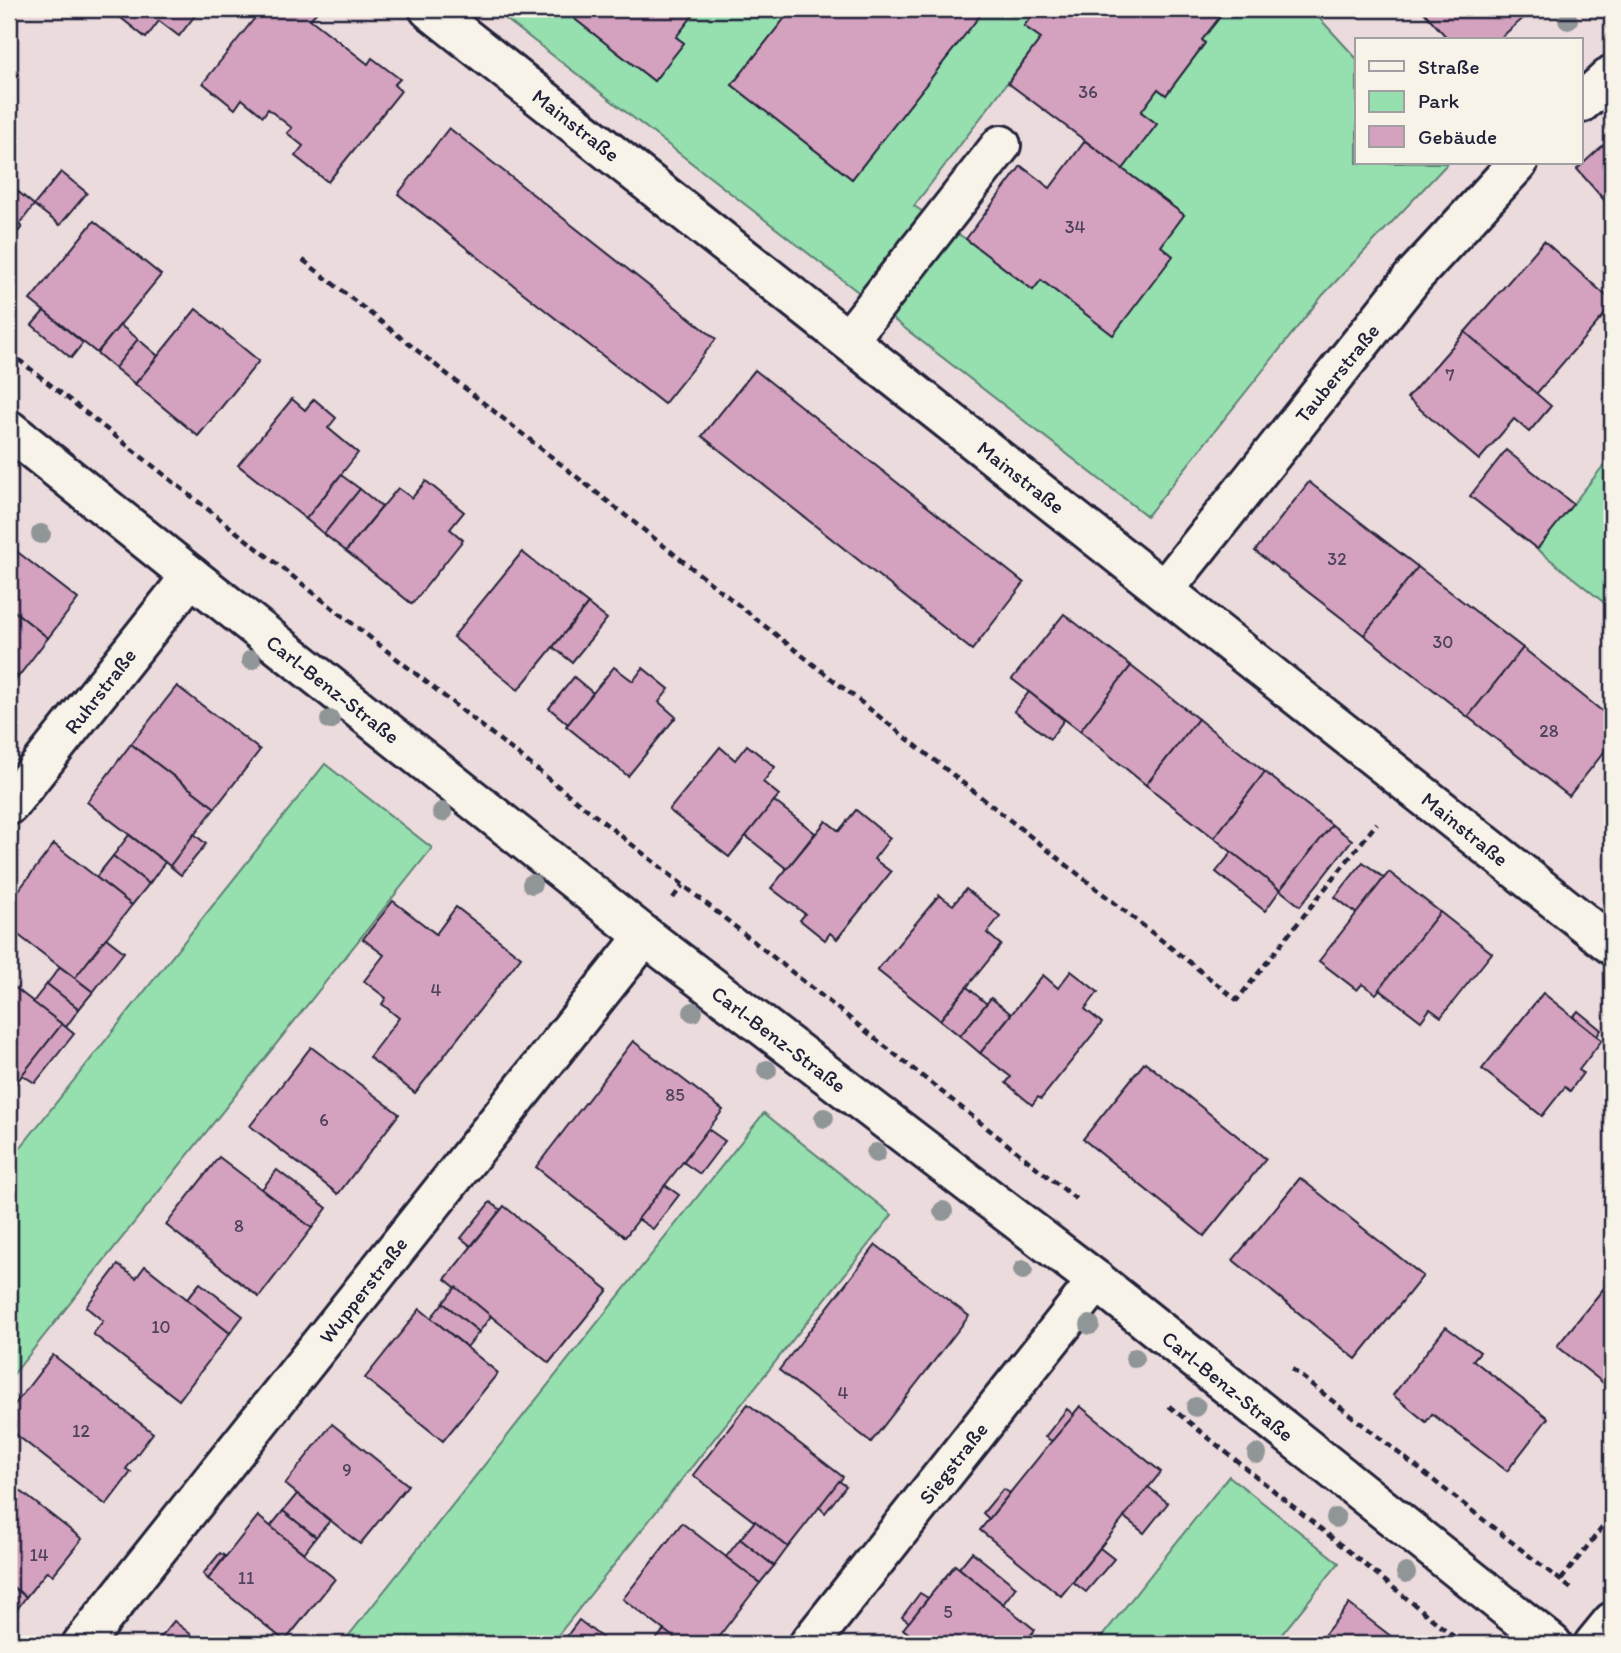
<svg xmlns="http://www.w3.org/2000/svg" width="1621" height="1653" font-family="Itim,sans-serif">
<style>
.green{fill:#96dfaf;stroke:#5c8075;stroke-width:2}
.building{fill:#d4a2bf;stroke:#22223b;stroke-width:2}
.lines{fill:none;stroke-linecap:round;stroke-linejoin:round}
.minor-casing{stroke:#22223b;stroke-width:44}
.path{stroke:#22223b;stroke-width:4.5;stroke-dasharray:7 5;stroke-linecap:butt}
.minor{stroke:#f7f3e8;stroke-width:38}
.tree{fill:#909597}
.labels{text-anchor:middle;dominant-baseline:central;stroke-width:5;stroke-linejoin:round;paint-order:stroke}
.number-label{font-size:18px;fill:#4e425c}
.street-label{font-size:21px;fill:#22223b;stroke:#f7f3e8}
</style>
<rect width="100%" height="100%" fill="#ecdbdc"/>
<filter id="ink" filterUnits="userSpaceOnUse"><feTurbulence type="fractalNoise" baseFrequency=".0143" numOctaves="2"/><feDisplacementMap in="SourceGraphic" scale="14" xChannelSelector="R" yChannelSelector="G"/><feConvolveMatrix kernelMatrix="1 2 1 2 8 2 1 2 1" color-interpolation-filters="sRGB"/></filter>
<g filter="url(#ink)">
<g class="green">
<path d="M493,9H562L654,81L684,43L676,37L698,9H792L732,85L852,179L985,9H1037L1024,26L1041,38L914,206L966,239L1033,290L1041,280L1113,334L1161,246L1184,215L1123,169L1157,124L1141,112L1158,89L1166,95L1205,43L1202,40L1226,9H1311L1357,59V163H1448L1323,295L1147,516Z"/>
<path d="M1612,455V609L1537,549Z"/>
<path d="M325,764L432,848L9,1380V1162Z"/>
<path d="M764,1113L892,1215L551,1644H342Z"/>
<path d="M1229,1476L1339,1563L1274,1644H1096Z"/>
</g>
<g class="building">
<path d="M118,9H200L179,36L159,21L146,38L115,13Z"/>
<path d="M262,9H311L316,13L310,19L368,64L372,58L400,79L394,85L401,91L328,182L295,156L303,146L287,133L292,128L268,109L263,116L242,99L235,109L203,83Z"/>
<path d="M562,9H698L676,37L684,43L654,81Z"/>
<path d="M792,9H985L852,179L732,85Z"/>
<path d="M1037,9H1226L1202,40L1205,43L1166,95L1158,89L1141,112L1157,124L1123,169L1008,83L1041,38L1024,26Z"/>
<path d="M1421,9H1534L1498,40H1449Z"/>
<path d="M449,128L716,339L664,404L398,194Z"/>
<path d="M1612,137V209L1577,169Z"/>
<path d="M1085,141L1184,215L1161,246L1173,256L1113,335L1041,280L1033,290L966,239L1021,166L1050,188Z"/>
<path d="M61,172L87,193L60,225L34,205Z"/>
<path d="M9,184L34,205L19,225L22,227L9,243Z"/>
<path d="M94,221L161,275L97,353L30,300Z"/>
<path d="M1544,241L1612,301V306L1536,394L1465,332Z"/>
<path d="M196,309L259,361L198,436L135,384Z"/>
<path d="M44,311L83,343L71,358L32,325Z"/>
<path d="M120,325L138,339L115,368L97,353Z"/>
<path d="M1465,332L1551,406L1529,432L1514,419L1479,460L1407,398Z"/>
<path d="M138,339L158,356L135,384L115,368Z"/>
<path d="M755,370L1024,583L972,650L702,436Z"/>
<path d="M292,399L305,410L314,399L336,418L328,428L358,453L306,519L238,465Z"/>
<path d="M1506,450L1573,504L1537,549L1470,496Z"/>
<path d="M341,475L360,489L324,534L306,519Z"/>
<path d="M426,481L464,512L450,529L463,540L412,604L346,551L398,488L412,498Z"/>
<path d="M1309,482L1418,567L1364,635L1255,551Z"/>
<path d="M360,489L382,507L346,551L324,534Z"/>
<path d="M15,550L78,599L48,638L9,607V559Z"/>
<path d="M522,552L588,604L518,690L453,637Z"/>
<path d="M1418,567L1523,648L1468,717L1364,635Z"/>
<path d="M588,604L607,619L572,662L553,647Z"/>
<path d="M9,607L48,638L18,677L9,670Z"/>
<path d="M1064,614L1131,666L1080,731L1012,679Z"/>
<path d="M1523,648L1612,719V742L1569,796L1468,717Z"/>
<path d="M1131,666L1198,719L1146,785L1080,731Z"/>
<path d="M614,667L633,681L643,668L669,689L659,702L676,717L628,776L566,726Z"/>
<path d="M9,670L18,677L9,689Z"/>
<path d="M574,677L593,693L568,724L549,708Z"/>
<path d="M177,686L260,750L215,808L131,744Z"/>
<path d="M1029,692L1064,720L1050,739L1014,711Z"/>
<path d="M1198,719L1265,772L1214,838L1146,785Z"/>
<path d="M131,744L215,808L170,866L87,802Z"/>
<path d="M747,745L775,767L763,782L779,795L729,857L669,810L720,747L735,760Z"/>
<path d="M1265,772L1332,825L1280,890L1214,838Z"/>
<path d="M774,801L815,833L787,869L746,836Z"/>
<path d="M856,810L890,838L874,859L891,872L837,939L830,933L825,940L800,920L805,914L771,888L826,821L839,831Z"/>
<path d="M1332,825L1352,840L1300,906L1280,890Z"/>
<path d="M194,834L206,844L181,875L170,866Z"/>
<path d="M129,835L165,862L149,884L113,856Z"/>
<path d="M54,844L132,905L75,978L9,928V903Z"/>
<path d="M1232,852L1280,890L1265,911L1216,872Z"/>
<path d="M113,856L149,884L132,905L96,877Z"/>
<path d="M1363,862L1384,878L1357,914L1335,897Z"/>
<path d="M1389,872L1440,912L1376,994L1362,984L1357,990L1319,961Z"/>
<path d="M966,889L1000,916L987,933L1001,945L940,1020L877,970L939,895L953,905Z"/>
<path d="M393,901L436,934L456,907L521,957L415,1093L369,1057L399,1018L382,1004L386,998L364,981L384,955L363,939Z"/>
<path d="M1440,912L1492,953L1441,1017L1430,1009L1421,1021L1379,989Z"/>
<path d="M106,938L124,952L93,992L75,978Z"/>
<path d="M60,967L93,992L79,1009L47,984Z"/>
<path d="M1071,971L1098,992L1085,1009L1102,1023L1041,1099L1038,1097L1032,1105L1006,1083L1011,1077L980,1053L1043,975L1058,988Z"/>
<path d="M9,983L62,1024L9,1092Z"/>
<path d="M47,984L79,1009L66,1027L33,1002Z"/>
<path d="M967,987L987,1004L960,1036L940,1020Z"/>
<path d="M1543,993L1602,1040L1579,1070L1583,1073L1570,1091L1565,1087L1542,1116L1482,1069Z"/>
<path d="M991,998L1011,1014L980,1053L960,1036Z"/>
<path d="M1578,1011L1601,1030L1597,1036L1573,1017Z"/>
<path d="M62,1024L74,1034L35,1083L22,1075Z"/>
<path d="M633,1041L723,1110L625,1237L536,1167Z"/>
<path d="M311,1047L399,1114L338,1194L250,1126Z"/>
<path d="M1145,1062L1266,1159L1204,1236L1083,1139Z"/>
<path d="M708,1129L725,1141L700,1174L683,1162Z"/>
<path d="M219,1157L312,1228L259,1297L166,1225Z"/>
<path d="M277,1170L327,1208L312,1228L262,1189Z"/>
<path d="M1300,1178L1423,1276L1356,1359L1233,1260Z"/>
<path d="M665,1185L679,1195L653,1229L638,1219Z"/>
<path d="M490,1202L501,1210L471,1246L461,1238Z"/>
<path d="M504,1206L608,1290L549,1363L445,1279Z"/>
<path d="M876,1245L969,1316L871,1442L779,1370Z"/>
<path d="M118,1265L136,1278L145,1266L230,1333L179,1400L93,1334L103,1321L86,1307Z"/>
<path d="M200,1283L243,1316L230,1333L187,1299Z"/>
<path d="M456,1287L491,1316L479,1332L443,1303Z"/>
<path d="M1604,1288L1612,1294V1390L1557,1346Z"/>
<path d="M443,1303L479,1332L467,1347L431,1318Z"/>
<path d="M420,1309L498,1373L443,1441L365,1378Z"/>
<path d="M1446,1327L1480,1352L1473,1360L1548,1418L1507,1471L1432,1414L1426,1422L1393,1395Z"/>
<path d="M53,1355L153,1433L126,1469L131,1472L106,1505L9,1429V1412Z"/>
<path d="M748,1404L843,1477L788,1547L693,1475Z"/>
<path d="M1080,1406L1161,1472L1061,1596L980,1530Z"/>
<path d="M1067,1409L1074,1415L1052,1441L1045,1437Z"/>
<path d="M332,1424L408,1485L360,1544L285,1484Z"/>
<path d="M839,1481L846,1486L825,1513L819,1507Z"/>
<path d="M9,1482L82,1539L53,1575L47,1571L26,1597L9,1584Z"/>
<path d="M1148,1487L1168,1503L1144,1533L1124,1517Z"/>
<path d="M1003,1489L1010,1493L989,1519L983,1513Z"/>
<path d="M297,1494L330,1521L316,1537L283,1511Z"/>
<path d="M283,1511L316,1537L304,1553L270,1527Z"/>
<path d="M258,1516L335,1579L285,1641L208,1579Z"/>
<path d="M755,1521L788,1547L774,1566L740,1539Z"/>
<path d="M682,1523L760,1583L713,1644H682L623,1599Z"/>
<path d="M740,1539L774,1566L760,1583L726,1557Z"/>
<path d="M1100,1548L1114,1559L1086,1592L1073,1582Z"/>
<path d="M972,1552L1016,1587L1003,1604L959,1568Z"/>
<path d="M220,1553L225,1556L208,1579L203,1574Z"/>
<path d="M955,1565L1035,1630L1023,1644H922L903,1629Z"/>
<path d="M9,1584L26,1597L13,1615L9,1611Z"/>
<path d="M920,1593L928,1598L909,1622L902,1617Z"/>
<path d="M1349,1604L1401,1644H1317Z"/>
<path d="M579,1620L610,1644H561Z"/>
<path d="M174,1621L203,1644H155Z"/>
<path d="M664,1630L682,1644H652Z"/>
</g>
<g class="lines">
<g class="minor-casing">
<g id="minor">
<path d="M429,9L1612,945"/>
<path d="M1581,103L1612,75"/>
<path d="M848,340L1001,145"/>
<path d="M9,430L191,576L645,936L1097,1281L1552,1644"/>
<path d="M1164,590L1414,276L1518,163"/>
<path d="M9,805L191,576"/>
<path d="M82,1644L645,936"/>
<path d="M809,1644L1097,1281"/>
<path d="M1594,1644L1612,1622"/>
</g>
</g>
<g class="path">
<path d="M303,260L1237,1000L1377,823"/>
<path d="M9,352L683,885L1076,1199"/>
<path d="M673,898L683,885"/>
<path d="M1292,1369L1574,1591"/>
<path d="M1169,1406L1463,1644"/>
<path d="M1561,1580L1612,1515"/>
</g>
<use href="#minor" class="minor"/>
</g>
<g class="tree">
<circle cx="1568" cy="20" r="10"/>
<circle cx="41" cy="534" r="10"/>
<circle cx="251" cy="660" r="10"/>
<circle cx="330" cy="720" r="10"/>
<circle cx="442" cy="812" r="10"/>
<circle cx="532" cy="884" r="10"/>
<circle cx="693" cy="1012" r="10"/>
<circle cx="767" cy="1070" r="10"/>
<circle cx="824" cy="1118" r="10"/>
<circle cx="876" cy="1153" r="10"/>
<circle cx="943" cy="1211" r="10"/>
<circle cx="1023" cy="1270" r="10"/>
<circle cx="1090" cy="1325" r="10"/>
<circle cx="1135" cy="1358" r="10"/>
<circle cx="1196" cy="1407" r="10"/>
<circle cx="1257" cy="1454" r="10"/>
<circle cx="1336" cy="1518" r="10"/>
<circle cx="1406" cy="1573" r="10"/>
</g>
</g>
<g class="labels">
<g class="number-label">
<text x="1088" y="92">36</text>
<text x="1075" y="227">34</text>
<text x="1450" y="375">7</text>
<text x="1337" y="559">32</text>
<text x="1443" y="642">30</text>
<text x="1549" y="731">28</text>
<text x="436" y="990">4</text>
<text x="675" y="1095">85</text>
<text x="324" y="1120">6</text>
<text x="239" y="1226">8</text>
<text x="161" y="1327">10</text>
<text x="843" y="1393">4</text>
<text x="81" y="1431">12</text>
<text x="347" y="1470">9</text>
<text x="39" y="1555">14</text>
<text x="246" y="1578">11</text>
<text x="948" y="1612">5</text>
</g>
<g class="street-label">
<text transform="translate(576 125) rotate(38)">Mainstraße</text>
<text transform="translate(1337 373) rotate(-51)">Tauberstraße</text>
<text transform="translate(1021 477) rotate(38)">Mainstraße</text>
<text transform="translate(333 689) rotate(38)">Carl-Benz-Straße</text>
<text transform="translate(100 691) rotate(-52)">Ruhrstraße</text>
<text transform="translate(1465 829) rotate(39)">Mainstraße</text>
<text transform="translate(779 1039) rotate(37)">Carl-Benz-Straße</text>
<text transform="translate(363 1290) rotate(-52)">Wupperstraße</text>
<text transform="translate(1228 1386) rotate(39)">Carl-Benz-Straße</text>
<text transform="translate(953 1463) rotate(-52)">Siegstraße</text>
</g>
</g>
<rect width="1621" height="1653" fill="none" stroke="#f7f3e8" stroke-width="35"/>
<rect x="18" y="18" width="1586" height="1618" fill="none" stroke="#22223b" stroke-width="2.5" filter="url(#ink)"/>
<rect x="1355" y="38" width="228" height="126" fill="#f7f3e8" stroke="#a29fa3" stroke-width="2"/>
<rect x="1369" y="61" width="35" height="10" fill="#f7f3e8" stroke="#a29fa3" stroke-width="2"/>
<text x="1418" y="74" font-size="21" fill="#22223b">Straße</text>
<rect x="1369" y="91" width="35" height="21" fill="#96dfaf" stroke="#a29fa3" stroke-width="2"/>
<text x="1418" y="108" font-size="21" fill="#22223b">Park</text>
<rect x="1369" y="126" width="35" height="21" fill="#d4a2bf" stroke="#a29fa3" stroke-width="2"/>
<text x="1418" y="144" font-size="21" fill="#22223b">Gebäude</text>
</svg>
